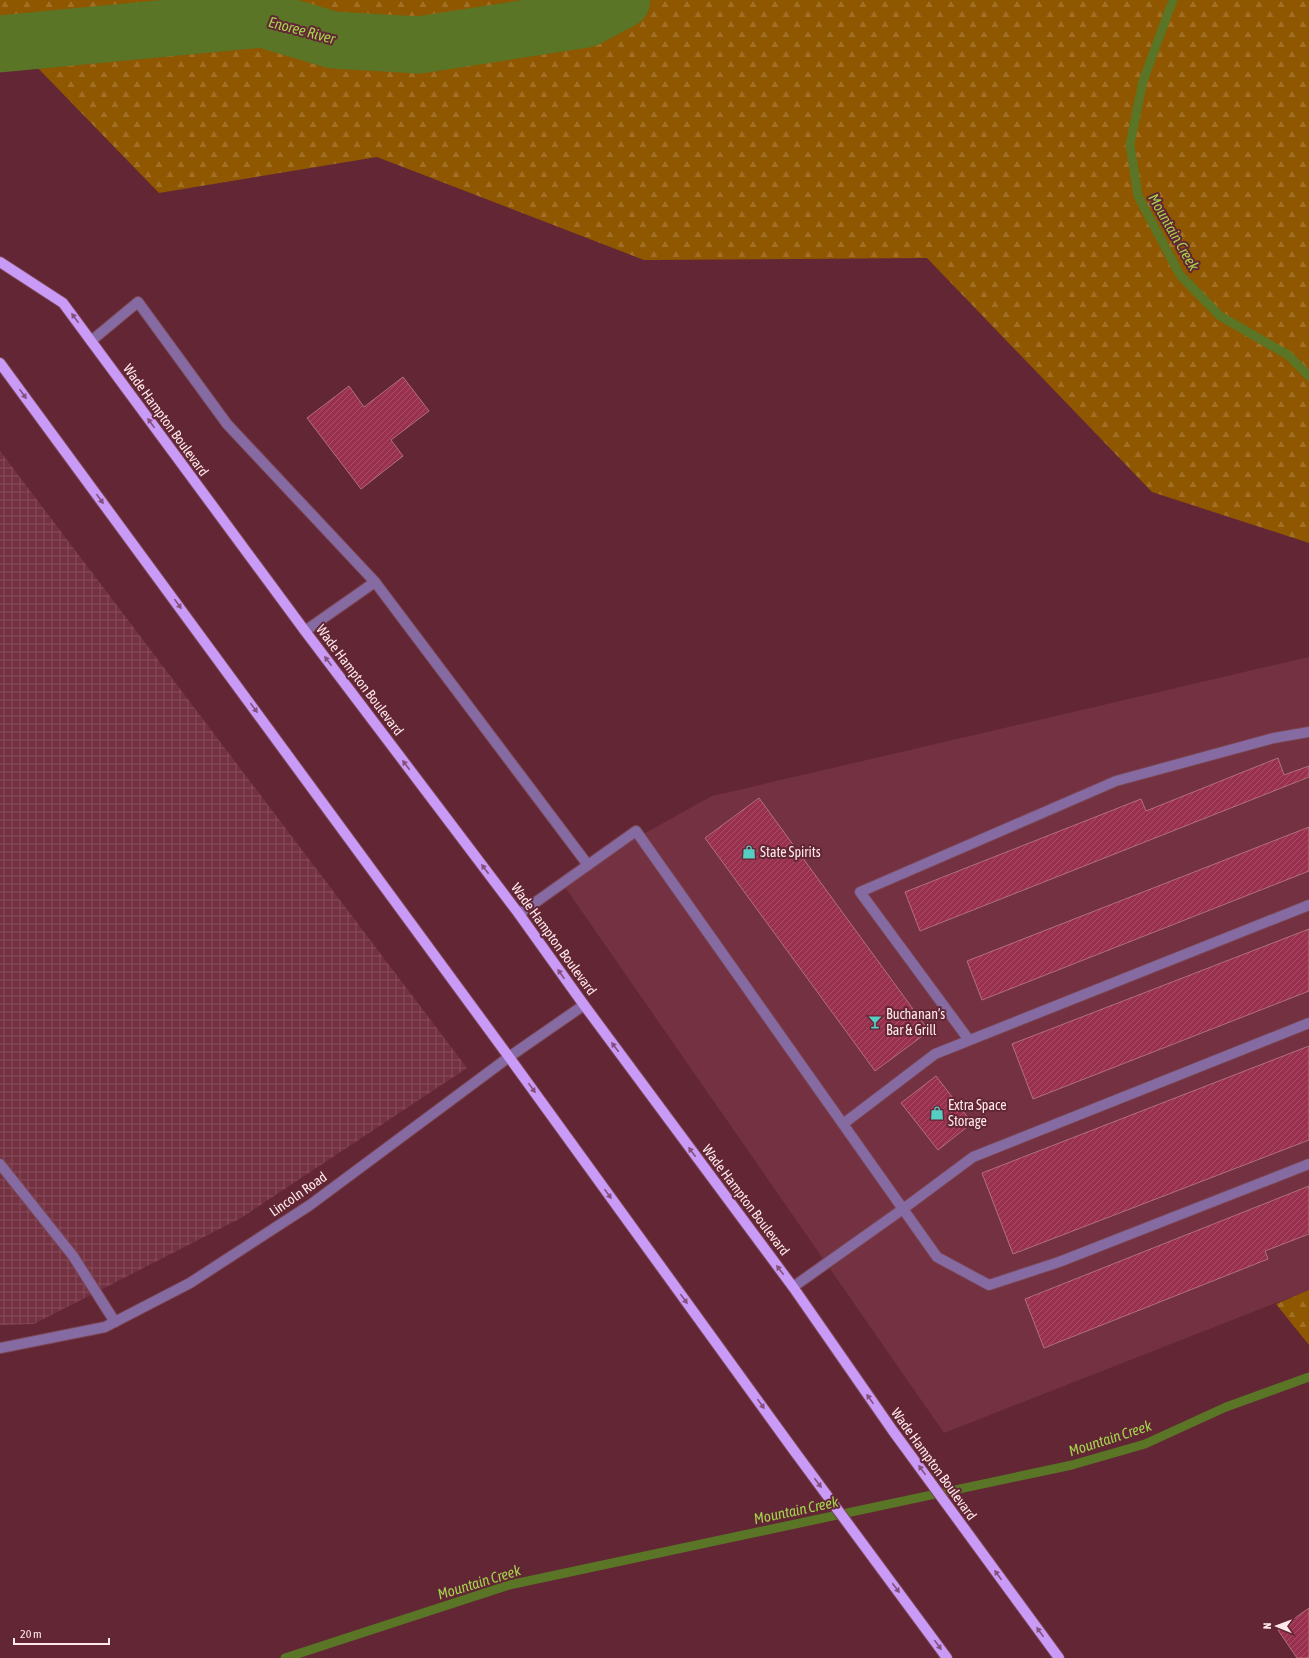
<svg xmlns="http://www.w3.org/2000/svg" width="1309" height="1658" font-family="'Asap Condensed',sans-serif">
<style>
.built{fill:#733141}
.industrial{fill:url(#industrial-grid)}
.forest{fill:url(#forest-firs)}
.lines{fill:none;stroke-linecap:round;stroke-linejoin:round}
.stream{stroke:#597525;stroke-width:9}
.river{stroke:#597525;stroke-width:57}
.building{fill:url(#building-hatch);stroke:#b26f7c}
.lane-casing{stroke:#7b4552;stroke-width:12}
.street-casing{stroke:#7b4552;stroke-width:12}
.primary-casing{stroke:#7b4552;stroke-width:12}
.lane{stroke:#866aa2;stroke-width:10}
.street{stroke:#866aa2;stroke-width:10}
.primary{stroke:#c99af6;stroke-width:10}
.oneway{fill:#864f79}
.labels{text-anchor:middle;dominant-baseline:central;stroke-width:4;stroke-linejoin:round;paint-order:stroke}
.street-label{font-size:14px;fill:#ffe8eb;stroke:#622635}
.poi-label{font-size:14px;fill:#ffe8eb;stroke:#622635;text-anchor:start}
.water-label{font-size:15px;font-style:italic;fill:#a3d34c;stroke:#622635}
</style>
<defs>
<pattern id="industrial-grid" width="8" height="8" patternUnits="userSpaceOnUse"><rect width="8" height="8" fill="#733141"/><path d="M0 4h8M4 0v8" fill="none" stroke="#884f5d"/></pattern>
<pattern id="forest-firs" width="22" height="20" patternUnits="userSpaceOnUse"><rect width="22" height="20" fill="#905701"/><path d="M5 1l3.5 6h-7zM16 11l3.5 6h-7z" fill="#a16f26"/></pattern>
<pattern id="building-hatch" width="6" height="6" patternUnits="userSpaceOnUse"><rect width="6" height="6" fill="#98304e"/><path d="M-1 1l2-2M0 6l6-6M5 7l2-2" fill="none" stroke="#a74e68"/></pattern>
</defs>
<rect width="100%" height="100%" fill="#622635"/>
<path class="built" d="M1309,657V1290L944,1433L560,880L712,796Z"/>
<path class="industrial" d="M0,451L467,1068L241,1218L34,1324L0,1325Z"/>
<g class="forest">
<path d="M0,0H1309V543L1152,492L927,258L644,260L377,157L159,193L0,29Z"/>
<path d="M1309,1290V1345L1276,1304Z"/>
</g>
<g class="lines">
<g class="stream">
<path d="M1173,0L1143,81L1130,144L1138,196L1180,275L1220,316L1288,355L1309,376"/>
<path d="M285,1658L509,1585L1072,1465L1145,1444L1226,1407L1309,1377"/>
</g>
<path class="river" d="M0,44L262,19L333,40L419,45L586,19L622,0"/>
</g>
<g class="building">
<path d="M403,377L429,411L391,440L403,456L361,489L307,418L349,386L364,407Z"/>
<path d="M1278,758L1284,775L1309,766V777L920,931L905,892L1141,799L1146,811Z"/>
<path d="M759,798L929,1031L875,1071L705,838Z"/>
<path d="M1309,827V871L982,1000L967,961Z"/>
<path d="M1309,929V991L1033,1099L1012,1044Z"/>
<path d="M1309,1046V1140L1013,1254L982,1173Z"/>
<path d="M936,1076L972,1123L938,1150L901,1103Z"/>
<path d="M1309,1186V1234L1265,1251L1268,1259L1044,1348L1025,1299Z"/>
<path d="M1309,1608V1658H1297L1278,1630Z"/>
</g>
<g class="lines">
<g class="lane-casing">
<g id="lane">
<path d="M91,341L138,302L227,424L375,582"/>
<path d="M305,631L375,582L588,865"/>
<path d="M519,914L636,831L903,1209L793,1287"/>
<path d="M1309,1023L973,1157L903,1209L937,1257L989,1285L1059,1262L1309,1164"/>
<path d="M969,1040L860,892L1116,781L1274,738L1309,732"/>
<path d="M843,1124L935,1054L1309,905"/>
<path d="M0,1164L73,1256L115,1322"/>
</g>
</g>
<g class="street-casing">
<path id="street" d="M0,1348L105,1327L190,1283L310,1205L509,1057L584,1005"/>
</g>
<g class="primary-casing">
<g id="primary">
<path d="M0,262L63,303L305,631L519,914L584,1005L793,1287L893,1431L1059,1658"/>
<path d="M0,363L509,1057L795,1452L947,1658"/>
</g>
</g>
<use href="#lane" class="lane"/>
<use href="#street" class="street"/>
<use href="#primary" class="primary"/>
</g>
<defs><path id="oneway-solid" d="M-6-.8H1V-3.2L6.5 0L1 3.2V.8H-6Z"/></defs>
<g class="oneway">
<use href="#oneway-solid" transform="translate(75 318) rotate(-126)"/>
<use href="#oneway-solid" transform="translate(23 394) rotate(54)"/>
<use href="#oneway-solid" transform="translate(151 423) rotate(-126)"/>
<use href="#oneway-solid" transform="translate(100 499) rotate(54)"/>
<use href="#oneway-solid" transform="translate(178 604) rotate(54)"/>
<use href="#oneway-solid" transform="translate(328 661) rotate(-127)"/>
<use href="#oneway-solid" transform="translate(254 708) rotate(54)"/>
<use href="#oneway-solid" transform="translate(406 765) rotate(-127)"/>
<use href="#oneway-solid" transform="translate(485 869) rotate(-127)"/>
<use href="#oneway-solid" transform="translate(561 974) rotate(-125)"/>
<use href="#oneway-solid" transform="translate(615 1047) rotate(-127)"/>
<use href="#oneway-solid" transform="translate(532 1088) rotate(54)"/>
<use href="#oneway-solid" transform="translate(692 1152) rotate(-127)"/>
<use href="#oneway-solid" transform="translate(608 1194) rotate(54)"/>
<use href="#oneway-solid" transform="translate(780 1270) rotate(-127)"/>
<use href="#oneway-solid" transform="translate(684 1299) rotate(54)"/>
<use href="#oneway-solid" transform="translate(870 1399) rotate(-125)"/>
<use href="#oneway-solid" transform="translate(761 1404) rotate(54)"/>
<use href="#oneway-solid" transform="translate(922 1470) rotate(-126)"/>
<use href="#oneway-solid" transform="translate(818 1483) rotate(53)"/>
<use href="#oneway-solid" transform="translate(998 1575) rotate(-126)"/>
<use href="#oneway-solid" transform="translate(896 1588) rotate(53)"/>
<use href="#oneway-solid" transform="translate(1040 1632) rotate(-126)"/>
<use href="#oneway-solid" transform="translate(938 1645) rotate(54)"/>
</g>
<defs>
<g id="shop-bare" transform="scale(1.08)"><path d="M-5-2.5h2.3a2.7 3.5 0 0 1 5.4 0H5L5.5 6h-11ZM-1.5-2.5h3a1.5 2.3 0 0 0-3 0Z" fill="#56cec3" stroke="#622635" stroke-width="2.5" paint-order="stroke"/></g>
<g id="bar-bare" transform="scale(1.08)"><path d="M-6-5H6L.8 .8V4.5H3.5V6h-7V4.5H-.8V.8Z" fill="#56cec3" stroke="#622635" stroke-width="2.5" paint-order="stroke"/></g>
</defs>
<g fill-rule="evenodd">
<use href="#shop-bare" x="749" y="852"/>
<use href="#bar-bare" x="875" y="1022"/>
<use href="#shop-bare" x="937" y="1113"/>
</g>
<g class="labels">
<g class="street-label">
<text transform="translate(166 420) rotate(54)">Wade Hampton Boulevard</text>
<text transform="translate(360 680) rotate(53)">Wade Hampton Boulevard</text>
<text transform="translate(554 939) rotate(54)">Wade Hampton Boulevard</text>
<text transform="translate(298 1194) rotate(-35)">Lincoln Road</text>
<text transform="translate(746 1200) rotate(53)">Wade Hampton Boulevard</text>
<text transform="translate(934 1464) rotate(54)">Wade Hampton Boulevard</text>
</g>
<g class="poi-label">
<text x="760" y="852">State Spirits</text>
<text x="886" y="1014">Buchanan’s<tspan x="886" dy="16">Bar &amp; Grill</tspan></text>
<text x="948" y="1105">Extra Space<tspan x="948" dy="16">Storage</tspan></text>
</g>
<g class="water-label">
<text transform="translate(302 30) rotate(15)">Enoree River</text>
<text transform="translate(1174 232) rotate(60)">Mountain Creek</text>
<text transform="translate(1110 1438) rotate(-18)">Mountain Creek</text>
<text transform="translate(796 1510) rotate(-12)">Mountain Creek</text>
<text transform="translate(479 1582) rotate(-17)">Mountain Creek</text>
</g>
</g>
<g transform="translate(1277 1626) rotate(271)" stroke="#622635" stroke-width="3" paint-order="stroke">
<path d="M0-3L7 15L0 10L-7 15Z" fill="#ffe8eb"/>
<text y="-6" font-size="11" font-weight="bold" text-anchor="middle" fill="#ffe8eb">N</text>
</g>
<path d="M14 1638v6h95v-6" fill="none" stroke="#ffe8eb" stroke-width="2"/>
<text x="20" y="1638" font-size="12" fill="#ffe8eb" stroke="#622635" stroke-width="3" paint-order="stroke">20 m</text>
</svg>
